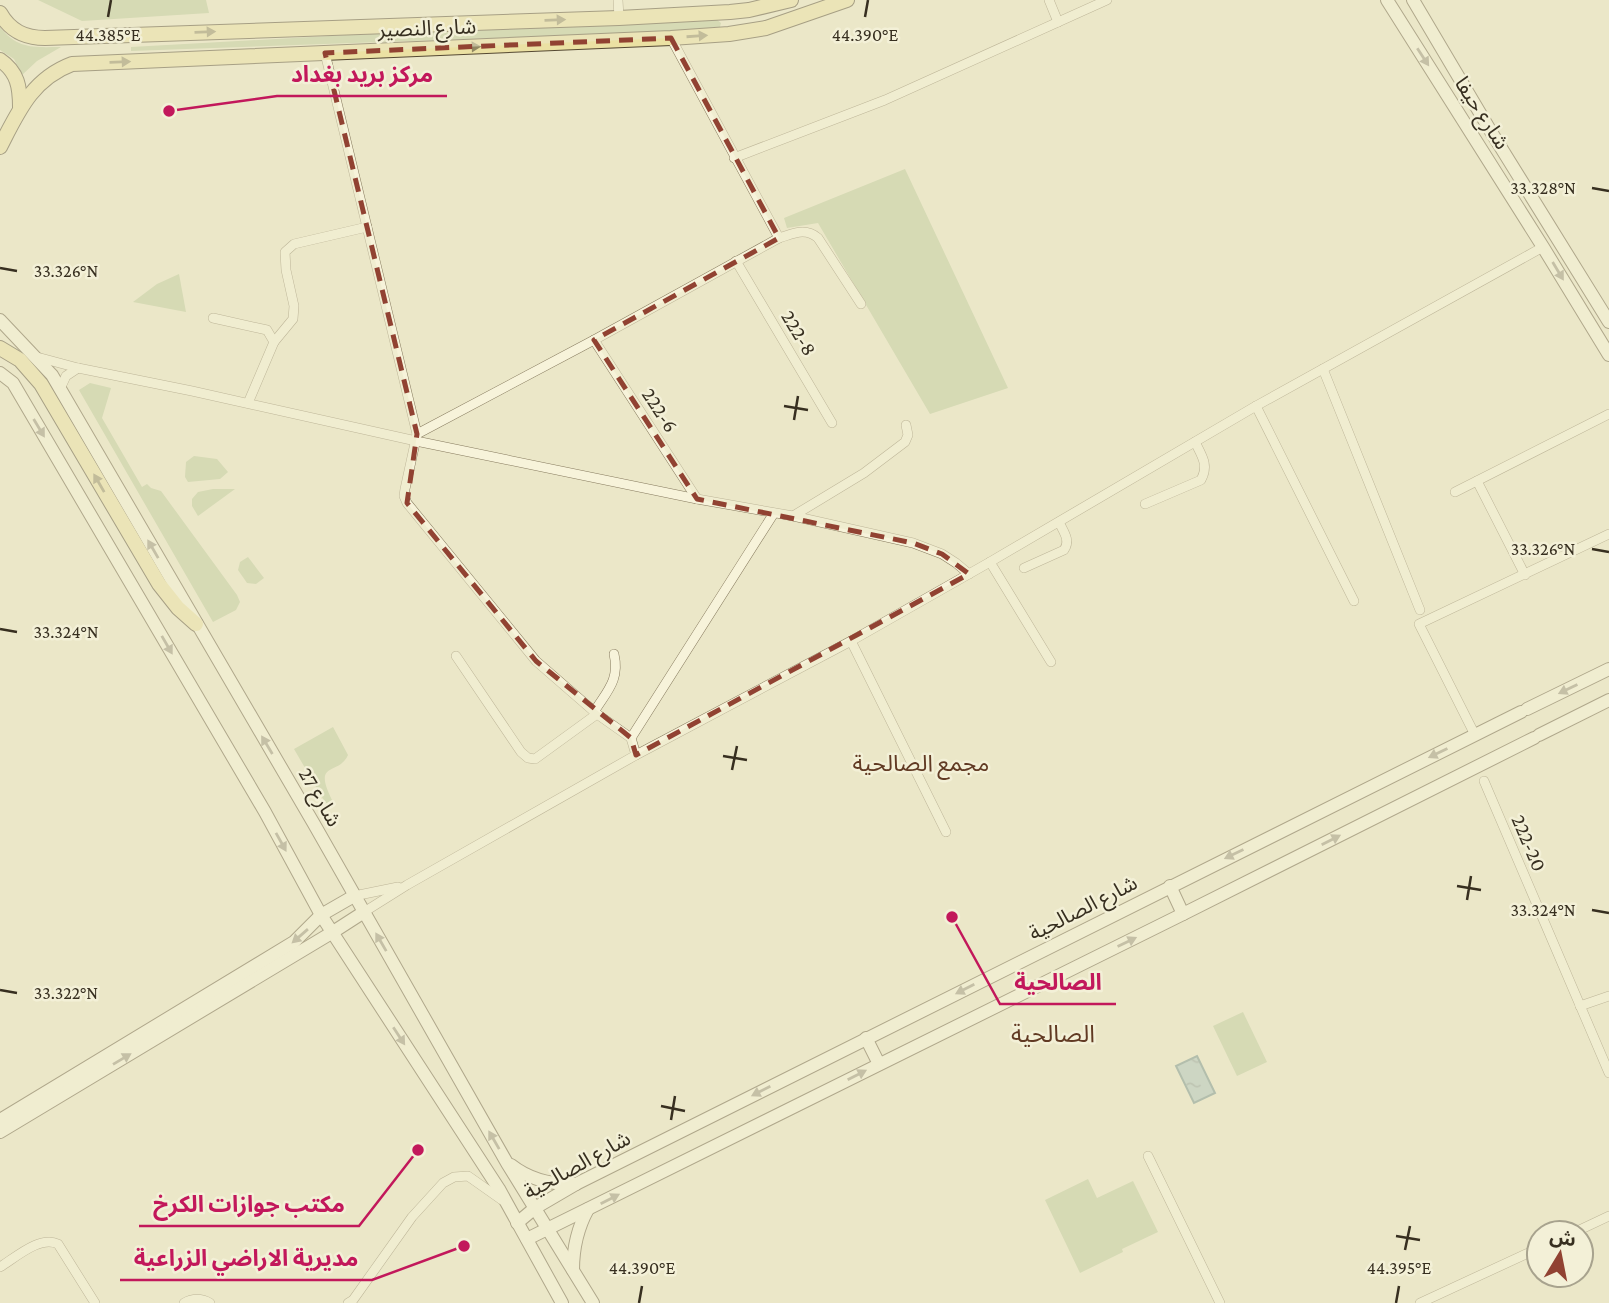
<svg xmlns="http://www.w3.org/2000/svg" width="1609" height="1303" font-family="'Crimson Pro','Noto Sans Arabic',serif">
<style>
.green{fill:#bcc99c}
.water{fill:url(#water-ripples);stroke:#6f8d8b;stroke-width:2}
.lines{fill:none;stroke-linecap:round;stroke-linejoin:round}
.street-casing{stroke:#867a5e;stroke-width:10}
.secondary-casing{stroke:#685b41;stroke-width:14}
.primary-casing{stroke:#544832;stroke-width:16}
.street{stroke:#f7f3da;stroke-width:9}
.secondary{stroke:#f7f3da;stroke-width:12}
.primary{stroke:#ebe1a3;stroke-width:14}
.oneway{fill:#918862}
.oneway2{fill:#97917d}
.marked{fill:none;stroke:#914232;stroke-width:5;stroke-dasharray:14 9;stroke-linejoin:round}
.ticks{fill:none;stroke:#372f20;stroke-width:2.5}
.labels{text-anchor:middle;dominant-baseline:central;stroke-width:5;stroke-linejoin:round;paint-order:stroke}
.street-label{font-size:21px;fill:#372f20;stroke:#f3f0d7}
.neighbourhood-label{font-size:23px;fill:#613a23;stroke:#f3f0d7}
.quarter-label{font-size:24px;fill:#613a23;stroke:#f3f0d7}
.ticks-label{font-size:18px;text-anchor:middle;fill:#372f20;stroke:#f3f0d7;stroke-width:5;stroke-linejoin:round;paint-order:stroke}
.leader{fill:none;stroke:#c2185b;stroke-width:2.5}
.callout-dot{fill:#c2185b;stroke:#f3f0d7;stroke-width:2.5}
.callout-label{font-size:23px;text-anchor:middle;font-weight:bold;fill:#c2185b;stroke:#f3f0d7;stroke-width:5;stroke-linejoin:round;paint-order:stroke}
</style>
<defs>
<pattern id="water-ripples" width="26" height="14" patternUnits="userSpaceOnUse" patternTransform="scale(1.75)"><rect width="26" height="14" fill="#a8c0bd"/><path d="M2 4q2-2 4 0t4 0M15 11q2-2 4 0t4 0" fill="none" stroke="#8a9c99"/></pattern>
</defs>
<rect width="100%" height="100%" fill="#ebe7c8"/>
<g class="green">
<path d="M38,0H206L209,13L82,21Z"/>
<path d="M716,19L721,23L720,27L717,30L131,51V47L346,35Z"/>
<path d="M0,27C18,50 35,47 61,47L37,61L22,75L14,59L0,50Z"/>
<path d="M905,169L1008,388L930,414L818,223L787,228L784,218Z"/>
<path d="M179,274L186,312L133,302L157,284Z"/>
<path d="M90,383L111,388L102,418L142,487L147,484L151,488L161,491L237,595L240,602L236,610L213,622L79,390Z"/>
<path d="M194,456L217,459L228,472L220,479L188,482L185,477L186,462Z"/>
<path d="M213,489H235L198,516L192,506V499L198,492Z"/>
<path d="M248,557L264,578L256,584L247,583L238,570L240,562Z"/>
<path d="M333,727L348,755C339,776 312,760 332,800L326,804L294,749Z"/>
<path d="M1243,1012L1267,1062L1237,1076L1213,1026Z"/>
<path d="M1088,1179L1097,1198L1133,1181L1158,1232L1122,1249L1123,1252L1080,1273L1045,1200Z"/>
</g>
<path class="water" d="M1197,1056L1215,1093L1194,1103L1176,1066Z"/>
<g class="lines">
<g class="street-casing">
<g id="street">
<path d="M618,0L619,18"/>
<path d="M1049,0L1058,22"/>
<path d="M671,38L779,238"/>
<path d="M325,53L417,434L405,489L404,496L407,503L536,661L597,714L631,738"/>
<path d="M734,158L885,100L1107,0"/>
<path d="M736,261L832,423"/>
<path d="M213,318L267,330L274,342L248,403"/>
<path d="M594,340L697,499"/>
<path d="M274,342L293,319L294,306L286,270L285,252L294,244L367,227"/>
<path d="M37,357L78,368L192,391L416,441L697,499L793,516L913,543L942,554L956,563L969,574"/>
<path d="M1323,369L1420,610"/>
<path d="M60,389L66,376L78,368"/>
<path d="M1256,406L1354,601"/>
<path d="M417,434L594,340L779,238C793,234 805,227 818,238L861,304"/>
<path d="M1477,481L1525,575"/>
<path d="M1455,492L1609,414"/>
<path d="M1145,504L1201,480C1209,465 1202,456 1195,442"/>
<path d="M793,516L864,473L905,442L908,435L906,425"/>
<path d="M990,562L1051,662"/>
<path d="M1024,568L1064,550C1071,540 1063,531 1059,522"/>
<path d="M851,641L946,832"/>
<path d="M456,656L521,752L528,758L535,759L597,714"/>
<path d="M594,712C607,691 620,680 614,654"/>
<path d="M1475,735L1419,624L1609,534"/>
<path d="M636,755L631,738L774,513"/>
<path d="M1484,781L1609,1073"/>
<path d="M354,896L398,887"/>
<path d="M364,912L407,885L636,755L851,641L990,562L1256,406L1543,247"/>
<path d="M1580,1006L1609,996"/>
<path d="M1148,1156L1220,1303"/>
<path d="M1573,1233L1609,1216"/>
<path d="M0,1267C15,1258 40,1235 58,1244L95,1303"/>
<path d="M184,1303C193,1298 201,1298 210,1303"/>
<path d="M348,1303L353,1300L412,1217L443,1183L454,1177L468,1176L502,1200"/>
<path d="M1420,1303L1539,1248"/>
</g>
</g>
<g class="secondary-casing">
<g id="secondary">
<path d="M1387,0L1543,247L1609,355"/>
<path d="M1413,0L1490,130L1609,322"/>
<path d="M0,320L52,375L314,824L507,1163L593,1303"/>
<path d="M0,373L13,383L265,812L321,915L499,1189L562,1303"/>
<path d="M1527,709L1609,669"/>
<path d="M1539,735L1609,700"/>
<path d="M1170,886L1183,914"/>
<path d="M866,1038L879,1064"/>
<path d="M0,1120L294,942L321,915L354,896"/>
<path d="M0,1132L333,932L364,912"/>
<path d="M511,1165C530,1180 552,1185 576,1184"/>
<path d="M517,1223L535,1208L576,1184L1521,712"/>
<path d="M527,1239L1183,914L1534,738"/>
<path d="M573,1270C573,1248 577,1229 588,1209"/>
</g>
</g>
<g class="primary-casing">
<g id="primary">
<path d="M0,13C10,31 25,38 45,38L619,18L730,12L749,10L791,0"/>
<path d="M0,60C18,72 20,88 20,107"/>
<path d="M0,147C18,112 32,79 72,64L671,38L729,34L766,28L847,0"/>
<path d="M0,348L20,360L41,384L159,584L178,608L196,624"/>
</g>
</g>
<use href="#street" class="street"/>
<use href="#secondary" class="secondary"/>
<use href="#primary" class="primary"/>
</g>
<defs><path id="oneway-solid" d="M-6-.8H1V-3.2L6.5 0L1 3.2V.8H-6Z" transform="scale(1.75)"/></defs>
<g class="oneway">
<use href="#oneway-solid" transform="translate(555 20) rotate(-2)"/>
<use href="#oneway-solid" transform="translate(205 32) rotate(-2)"/>
<use href="#oneway-solid" transform="translate(697 36) rotate(-4)"/>
<use href="#oneway-solid" transform="translate(470 47) rotate(-2)"/>
<use href="#oneway-solid" transform="translate(120 62) rotate(-2)"/>
<use href="#oneway-solid" transform="translate(99 483) rotate(-120)"/>
</g>
<g class="oneway2">
<use href="#oneway-solid" transform="translate(1423 57) rotate(57)"/>
<use href="#oneway-solid" transform="translate(1558 271) rotate(59)"/>
<use href="#oneway-solid" transform="translate(39 428) rotate(59)"/>
<use href="#oneway-solid" transform="translate(153 549) rotate(-120)"/>
<use href="#oneway-solid" transform="translate(167 645) rotate(60)"/>
<use href="#oneway-solid" transform="translate(1568 689) rotate(154)"/>
<use href="#oneway-solid" transform="translate(267 745) rotate(-121)"/>
<use href="#oneway-solid" transform="translate(1438 753) rotate(154)"/>
<use href="#oneway-solid" transform="translate(1331 840) rotate(-27)"/>
<use href="#oneway-solid" transform="translate(281 842) rotate(61)"/>
<use href="#oneway-solid" transform="translate(1234 854) rotate(154)"/>
<use href="#oneway-solid" transform="translate(300 936) rotate(139)"/>
<use href="#oneway-solid" transform="translate(381 942) rotate(-120)"/>
<use href="#oneway-solid" transform="translate(1127 942) rotate(-26)"/>
<use href="#oneway-solid" transform="translate(965 989) rotate(153)"/>
<use href="#oneway-solid" transform="translate(399 1036) rotate(57)"/>
<use href="#oneway-solid" transform="translate(122 1059) rotate(-31)"/>
<use href="#oneway-solid" transform="translate(857 1075) rotate(-27)"/>
<use href="#oneway-solid" transform="translate(761 1091) rotate(153)"/>
<use href="#oneway-solid" transform="translate(494 1140) rotate(-120)"/>
<use href="#oneway-solid" transform="translate(610 1199) rotate(-27)"/>
</g>
<path d="M0 0H1609V1303H0ZM671,38L779,238L594,340L697,499L913,543L942,554L969,574L636,755L631,738L536,661L407,503L417,434L325,53Z" fill="#ebe7c8" fill-opacity=".55" fill-rule="evenodd"/>
<path class="marked" d="M671,38L779,238L594,340L697,499L913,543L942,554L969,574L636,755L631,738L536,661L407,503L417,434L325,53Z"/>
<path class="ticks" d="M108,17L111,0M865,17L868,0M1592,188L1609,191M0,268L17,271M784,406L808,410M794,420L798,396M1592,549L1609,552M0,629L17,632M723,756L747,760M732,770L737,746M1457,886L1481,890M1467,900L1471,876M1592,910L1609,913M0,990L17,993M661,1106L685,1111M671,1120L675,1096M1396,1236L1420,1240M1405,1250L1410,1226M639,1303L642,1286M1396,1303L1399,1286"/>
<g class="labels">
<g class="street-label">
<text transform="translate(427 28) rotate(-2)">شارع النصیر</text>
<text transform="translate(1482 113) rotate(57)">شارع حيفا</text>
<text transform="translate(799 333) rotate(59)">222-8</text>
<text transform="translate(660 410) rotate(57)">222-6</text>
<text transform="translate(320 797) rotate(60)">شارع 27</text>
<text transform="translate(1529 843) rotate(67)">222-20</text>
<text transform="translate(1083 908) rotate(-27)">شارع الصالحية</text>
<text transform="translate(577 1165) rotate(-29)">شارع الصالحية</text>
</g>
<g class="neighbourhood-label">
<text x="921" y="763">مجمع الصالحية</text>
</g>
<g class="quarter-label">
<text x="1053" y="1033">الصالحية</text>
</g>
</g>
<g class="ticks-label">
<text x="108" y="41">44.385°E</text>
<text x="865" y="41">44.390°E</text>
<text x="1543" y="194">33.328°N</text>
<text x="66" y="277">33.326°N</text>
<text x="1543" y="555">33.326°N</text>
<text x="66" y="638">33.324°N</text>
<text x="1543" y="916">33.324°N</text>
<text x="66" y="999">33.322°N</text>
<text x="642" y="1274">44.390°E</text>
<text x="1399" y="1274">44.395°E</text>
</g>
<path class="leader" d="M169 111L277 96H447M952 917L1000 1004H1116M418 1150L359 1226H139M464 1246L372 1280H120"/>
<g class="callout-dot">
<circle cx="169" cy="111" r="7"/>
<circle cx="952" cy="917" r="7"/>
<circle cx="418" cy="1150" r="7"/>
<circle cx="464" cy="1246" r="7"/>
</g>
<g class="callout-label">
<text x="362" y="82">مركز بريد بغداد</text>
<text x="1058" y="990">الصالحية</text>
<text x="249" y="1212">مكتب جوازات الكرخ</text>
<text x="246" y="1266">مديرية الاراضي الزراعية</text>
</g>
<g transform="translate(1560 1254) rotate(10)"><circle r="33" fill="#f3f0d7" stroke="#a8a38e" stroke-width="2"/>
<path d="M0-5L12 26L0 18L-12 26Z" fill="#914232"/>
<text y="-10" font-size="19" font-weight="bold" text-anchor="middle" fill="#372f20">ش</text>
</g>
</svg>
